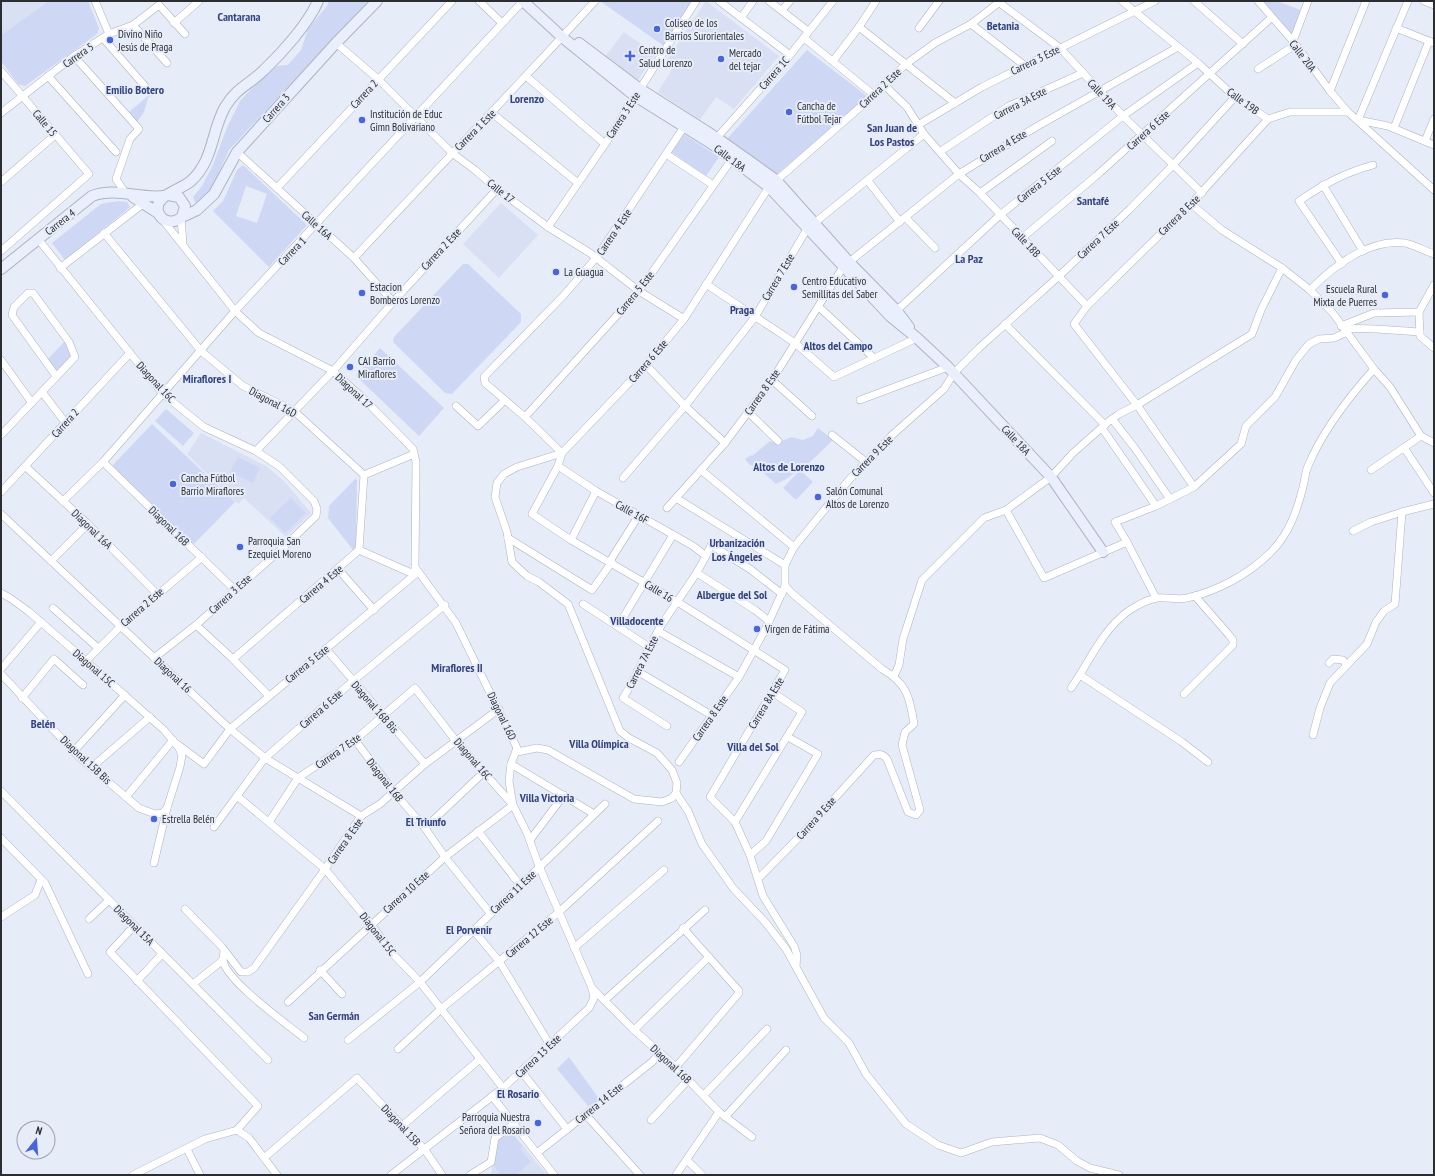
<svg xmlns="http://www.w3.org/2000/svg" width="1435" height="1176" font-family="'PT Sans Narrow',sans-serif">
<style>
.built{fill:#d9e0f4}
.green{fill:#ced8f4;fill-rule:evenodd}
.lines{fill:none;stroke-linecap:round;stroke-linejoin:round}
.street-casing{stroke:#afb3bf;stroke-width:8}
.secondary-casing{stroke:#afb3bf;stroke-width:12}
.street{stroke:#fff;stroke-width:7}
.secondary{stroke:#eaeffe;stroke-width:10}
.poi-dot{fill:#4a65da;stroke:#e7ecf9;stroke-width:1.5}
.labels{text-anchor:middle;dominant-baseline:central;stroke-width:4;stroke-linejoin:round;paint-order:stroke}
.poi-label{font-size:11px;fill:#2b2d31;stroke:#e7ecf9;text-anchor:start}
.street-label{font-size:11px;fill:#2b2d31;stroke:#e7ecf9}
.neighbourhood-label{font-size:12px;font-weight:bold;fill:#33437d;stroke:#e7ecf9}
</style>
<rect width="100%" height="100%" fill="#e7ecf9"/>
<g class="built">
<path d="M1,1H49L1,35Z"/>
<path d="M706,1L779,56L734,109L716,97L700,120L658,92L673,68L665,63Z"/>
<path d="M624,32L655,54L636,83L604,58Z"/>
<path d="M501,203L538,235L499,278L463,244Z"/>
<path d="M201,433L266,466L284,481L311,513L286,537L244,498L238,504L187,454Z"/>
<path d="M509,1129L547,1175H491L496,1139Z"/>
</g>
<g class="green">
<path d="M49,1H88L99,28L97,34L25,86L18,84L1,61V35Z"/>
<path d="M329,1H368L229,150L209,195L196,204L193,197L202,186L213,165L226,130L240,101L252,88L277,66L288,65L301,50L308,29L327,6Z"/>
<path d="M600,1H693L664,46Z"/>
<path d="M1260,1H1277L1303,11L1295,33L1288,34Z"/>
<path d="M807,50L868,97L777,174L726,140Z"/>
<path d="M149,95L144,112L137,122L128,113Z"/>
<path d="M682,133L719,157L706,176L670,151Z"/>
<path d="M243,165L307,225L269,267L213,211L223,201L237,170ZM246,186L267,194L257,223L236,216Z"/>
<path d="M118,201L127,202L130,207L65,260L52,243L101,204Z"/>
<path d="M463,264H468L521,314V322L452,394L445,393L393,342L394,337Z"/>
<path d="M65,341L73,356L56,373L47,360Z"/>
<path d="M380,348L444,408L419,436L356,376Z"/>
<path d="M166,409L194,433L183,446L155,421Z"/>
<path d="M152,424L235,502L194,544L112,466Z"/>
<path d="M818,428L833,440L805,467L797,471L788,478L776,484L760,470L749,464L745,459L751,455L752,456L770,441L776,443L792,437L803,440L813,436Z"/>
<path d="M238,457L260,468L253,483L230,472Z"/>
<path d="M800,470L813,482L796,500L783,488Z"/>
<path d="M356,478L357,480L356,548L353,550L328,518L329,506Z"/>
<path d="M291,498L306,513L285,533L270,518Z"/>
<path d="M569,1057L600,1100L588,1106L557,1069Z"/>
<path d="M509,1130L523,1146L520,1149L531,1162L516,1175H501L496,1169L513,1155L496,1169L493,1164L496,1156V1139Z"/>
</g>
<g class="lines">
<g class="street-casing">
<g id="street">
<path d="M95,1L109,34"/>
<path d="M479,1L502,23"/>
<path d="M719,1L790,55"/>
<path d="M769,1L808,31"/>
<path d="M997,1L1060,48L1123,116L1202,193"/>
<path d="M1122,1L1198,63L1235,97L1268,119"/>
<path d="M1194,1L1243,44"/>
<path d="M1258,1L1293,41L1330,91L1348,112L1434,190"/>
<path d="M1408,1L1358,120L1388,126L1434,145"/>
<path d="M1424,1L1434,5"/>
<path d="M782,10L790,1"/>
<path d="M741,18L753,1"/>
<path d="M174,23L199,1"/>
<path d="M971,24L1024,65"/>
<path d="M133,25L167,63"/>
<path d="M859,27L955,103"/>
<path d="M919,28L939,1"/>
<path d="M1396,28L1434,43"/>
<path d="M103,38L150,92"/>
<path d="M804,38L874,95"/>
<path d="M1293,41L1308,1"/>
<path d="M336,43L378,79L452,153L475,170L497,189L548,227L590,253L639,291L684,319"/>
<path d="M74,56L139,129L130,139L116,179L126,194"/>
<path d="M833,61L859,27L876,1"/>
<path d="M1258,69L1295,45"/>
<path d="M1,71L89,174L1,251"/>
<path d="M48,76L116,152"/>
<path d="M526,76L605,144"/>
<path d="M883,84L907,107L924,134L959,174L980,193L1087,306L1074,324L1137,405L1194,487"/>
<path d="M1330,91L1366,1"/>
<path d="M1,113L74,56L109,34L133,25L159,5L185,34"/>
<path d="M492,113L578,183"/>
<path d="M918,125L982,87L1155,1"/>
<path d="M1394,128L1429,41"/>
<path d="M714,141L790,55L833,1"/>
<path d="M1425,141L1434,119"/>
<path d="M941,151L1009,106L1083,73"/>
<path d="M237,152L354,258L393,302"/>
<path d="M666,154L713,185"/>
<path d="M868,181L900,222"/>
<path d="M1,182L55,135"/>
<path d="M1323,185L1363,251"/>
<path d="M277,188L452,1"/>
<path d="M980,193L1052,141"/>
<path d="M1191,204L1222,230L1282,268L1310,290L1332,312L1374,369L1390,387L1421,436L1434,443"/>
<path d="M181,218L183,243"/>
<path d="M906,218L935,248"/>
<path d="M162,219L235,311L259,333L333,371L364,399L413,449L416,462L415,567L456,623L517,748L511,764L509,781L513,805L445,857L288,1002"/>
<path d="M548,227L605,144L696,1"/>
<path d="M104,233L201,351L243,386L294,411L364,475L359,550"/>
<path d="M1022,238L1096,176L1271,18"/>
<path d="M38,239L163,394L204,427L256,451L280,467L314,501L317,509L316,516L288,543L196,625L154,658"/>
<path d="M354,258C434,172 516,88 595,1"/>
<path d="M1342,264L1299,201C1324,184 1344,173 1373,165"/>
<path d="M60,268L144,203"/>
<path d="M706,284L795,343L834,377L917,338"/>
<path d="M1434,285L1419,312L1420,336L1434,348"/>
<path d="M1310,290C1333,266 1370,238 1405,243C1414,245 1425,251 1434,254"/>
<path d="M1087,306L1191,204L1268,119L1290,112H1348"/>
<path d="M819,307L874,358"/>
<path d="M894,313L1000,215L1123,116L1198,63"/>
<path d="M1005,324L1105,425"/>
<path d="M1341,326L1374,313L1419,312"/>
<path d="M1346,329C1370,327 1395,331 1420,332"/>
<path d="M1,360L32,403"/>
<path d="M646,365L685,406L725,443"/>
<path d="M772,380L812,416"/>
<path d="M42,392L65,422"/>
<path d="M860,400L948,367"/>
<path d="M456,406L478,426L505,400"/>
<path d="M748,412L778,441"/>
<path d="M525,417L639,291L732,159"/>
<path d="M1112,419L1134,447L1170,499"/>
<path d="M1102,428L1156,506"/>
<path d="M1,435C26,409 50,383 75,357L69,342L33,293H28L14,307L12,315L56,376"/>
<path d="M832,435L866,462"/>
<path d="M1405,449L1434,493"/>
<path d="M256,451L333,371L393,302L497,189"/>
<path d="M562,453L558,466L532,514L571,540L676,601L785,670L710,797L735,822L750,855L763,896L794,946L797,955L796,966"/>
<path d="M562,453L525,417L485,383L484,377L564,295L596,258L684,127"/>
<path d="M103,462L235,590"/>
<path d="M558,466L596,491L693,546L706,556"/>
<path d="M26,467L88,524L157,594"/>
<path d="M701,470L794,547"/>
<path d="M1371,470L1421,436"/>
<path d="M364,475L414,454"/>
<path d="M623,478L685,406L755,317L807,229L924,134"/>
<path d="M1,492L130,353"/>
<path d="M676,498L785,565"/>
<path d="M63,501L103,462L235,311L523,1"/>
<path d="M667,508L725,443L772,380L843,267L959,174L1036,127L1178,47"/>
<path d="M1006,510L1044,578L1127,542"/>
<path d="M1,514L230,729L265,758L361,816"/>
<path d="M1353,531L1371,522L1402,512"/>
<path d="M508,538L592,590L612,562"/>
<path d="M571,540L596,491"/>
<path d="M359,550L409,572H418"/>
<path d="M51,561L88,524"/>
<path d="M610,561L639,515"/>
<path d="M338,569L374,610"/>
<path d="M697,573L755,610L769,621"/>
<path d="M1,593L10,598L28,611L86,661L164,730L179,748L182,755L180,767L167,808L163,813L155,814L139,808L79,757L1,674"/>
<path d="M1156,598L1127,542L1115,522L1156,506L1194,487L1241,444L1246,426L1275,397L1296,360L1309,344L1319,339L1334,338L1347,332"/>
<path d="M583,604L649,647"/>
<path d="M53,608L98,648"/>
<path d="M196,625L233,659L268,695"/>
<path d="M618,626L673,535"/>
<path d="M658,631L739,677"/>
<path d="M326,649L425,764"/>
<path d="M233,659L359,550"/>
<path d="M86,661L121,626L202,557"/>
<path d="M1329,663L1333,659L1343,660L1346,664"/>
<path d="M1,669L41,622"/>
<path d="M637,671L711,715"/>
<path d="M1080,675L1182,742L1208,762"/>
<path d="M894,676L899,665L903,639L922,580L984,518L1006,510L1051,477L1073,453L1108,422L1119,414L1137,405L1252,334L1261,310L1282,268"/>
<path d="M1071,688C1087,666 1099,637 1120,618C1128,610 1145,600 1157,598C1167,597 1177,600 1187,598C1218,591 1249,574 1271,552C1289,534 1297,511 1303,487C1305,480 1305,473 1308,466C1323,430 1348,398 1374,369"/>
<path d="M1184,694L1233,645V640L1229,635L1195,596"/>
<path d="M22,698L54,659L83,685"/>
<path d="M667,726L623,698C637,677 645,653 658,631C675,602 698,576 711,545L750,569L782,594"/>
<path d="M1313,735L1320,708L1330,683L1367,644L1376,622L1384,611L1395,604L1402,512L1434,504"/>
<path d="M355,740L393,791L425,828L445,857L490,913"/>
<path d="M177,744L204,764L230,729L418,572"/>
<path d="M74,751L125,695"/>
<path d="M517,752L537,748L548,750L634,799L662,802L672,798L676,793L677,783L672,770L657,753L629,738L620,731L568,604L539,582L527,576L512,562L507,532L495,497L497,483L504,474L517,467L562,453L646,365L684,319L769,187L874,95L906,64L935,43L971,24L1001,1"/>
<path d="M679,762L739,677L766,628L785,586V565L794,547L848,481L890,437L944,389L954,373L979,348L1058,277L1130,209L1173,165L1235,97"/>
<path d="M511,764L594,814"/>
<path d="M92,767L150,717"/>
<path d="M1,791L268,1060"/>
<path d="M676,793L688,811L702,844L733,888L766,923L786,949L824,1018L849,1043L866,1074L906,1124L938,1145L961,1153L992,1142L1040,1138L1058,1145L1077,1161L1090,1168L1119,1175"/>
<path d="M237,796L325,869L371,924L393,954L420,982L503,1088"/>
<path d="M126,797L173,740"/>
<path d="M269,822L298,778L355,740L415,688L456,741L513,805L527,833L539,866L592,988L594,998L589,1008L503,1088L391,1175"/>
<path d="M735,822L802,712L772,692"/>
<path d="M214,827L265,758L353,681L445,605"/>
<path d="M425,828L484,772"/>
<path d="M478,831L520,885"/>
<path d="M1,838L45,883L88,974"/>
<path d="M530,840L564,795"/>
<path d="M750,855L766,841L818,754L788,737"/>
<path d="M154,863L167,808"/>
<path d="M758,879L804,832L874,755C880,754 883,754 887,759L908,812L916,815L920,810L902,745L905,732L914,724C910,698 907,683 882,669L794,595L785,586"/>
<path d="M185,909L222,947L241,972H248L254,968L325,869L361,816L380,804L425,764L499,709"/>
<path d="M1,917L35,895L41,880"/>
<path d="M89,919L109,900"/>
<path d="M134,926L110,952L258,1106L237,1130"/>
<path d="M473,930L499,961L550,1045"/>
<path d="M574,948L664,870"/>
<path d="M224,951C224,953 223,957 223,960C225,980 287,1024 304,1038"/>
<path d="M320,970L342,994"/>
<path d="M137,981L162,954"/>
<path d="M193,984L223,960"/>
<path d="M592,988L634,1030L676,1067L719,1112L752,1137"/>
<path d="M605,1000L705,910"/>
<path d="M634,1030L709,957"/>
<path d="M348,1040L420,982L605,804"/>
<path d="M398,1049L441,1009L559,912L658,821"/>
<path d="M676,1067L739,993V991L683,928"/>
<path d="M521,1071L567,1129"/>
<path d="M704,1095L767,1029"/>
<path d="M492,1096L554,1175"/>
<path d="M586,1115L640,1175"/>
<path d="M725,1117L786,1050"/>
<path d="M651,1120L688,1080"/>
<path d="M402,1126L480,1059"/>
<path d="M187,1149L200,1175"/>
<path d="M537,1153L652,1062L660,1053"/>
<path d="M264,1158L357,1078L425,1150L442,1175"/>
<path d="M687,1160L702,1175"/>
<path d="M133,1175L205,1139L237,1130L249,1138L277,1175"/>
<path d="M470,1175L491,1162L495,1138L514,1124"/>
<path d="M676,1175L719,1112"/>
</g>
</g>
<g class="secondary-casing">
<g id="secondary">
<path d="M523,1L562,37L635,96L712,144L769,187L890,316L917,338L948,367L1051,477L1103,552"/>
<path d="M579,43L640,89L717,138L776,180L849,262L897,311L909,327"/>
<path d="M168,195L179,197L185,206L182,217C174,224 161,223 158,211C154,195 181,190 191,181C214,160 211,132 225,107C237,87 249,85 264,70C282,53 308,24 318,1"/>
<path d="M133,197L158,213"/>
<path d="M182,217L197,210L214,194L237,152L336,43L377,1"/>
<path d="M1,269L92,196C116,187 139,199 164,196"/>
</g>
</g>
<use href="#street" class="street"/>
<use href="#secondary" class="secondary"/>
</g>
<g class="poi-dot">
<circle cx="657" cy="29" r="4"/>
<circle cx="110" cy="40" r="4"/>
<path d="M628 50h4v4h4v4h-4v4h-4v-4h-4v-4h4z"/>
<circle cx="721" cy="59" r="4"/>
<circle cx="789" cy="112" r="4"/>
<circle cx="362" cy="120" r="4"/>
<circle cx="556" cy="272" r="4"/>
<circle cx="794" cy="287" r="4"/>
<circle cx="362" cy="293" r="4"/>
<circle cx="1385" cy="295" r="4"/>
<circle cx="350" cy="367" r="4"/>
<circle cx="173" cy="484" r="4"/>
<circle cx="818" cy="497" r="4"/>
<circle cx="240" cy="547" r="4"/>
<circle cx="757" cy="629" r="4"/>
<circle cx="154" cy="819" r="4"/>
<circle cx="538" cy="1123" r="4"/>
</g>
<g class="labels">
<g class="poi-label">
<text x="665" y="23">Coliseo de los<tspan x="665" dy="13">Barrios Surorientales</tspan></text>
<text x="118" y="34">Divino Niño<tspan x="118" dy="13">Jesús de Praga</tspan></text>
<text x="639" y="50">Centro de<tspan x="639" dy="13">Salud Lorenzo</tspan></text>
<text x="729" y="53">Mercado<tspan x="729" dy="13">del tejar</tspan></text>
<text x="797" y="106">Cancha de<tspan x="797" dy="13">Fútbol Tejar</tspan></text>
<text x="370" y="114">Institución de Educ<tspan x="370" dy="13">Gimn Bolivariano</tspan></text>
<text x="564" y="272">La Guagua</text>
<text x="802" y="281">Centro Educativo<tspan x="802" dy="13">Semillitas del Saber</tspan></text>
<text x="370" y="287">Estacion<tspan x="370" dy="13">Bomberos Lorenzo</tspan></text>
<text x="1377" y="289" text-anchor="end">Escuela Rural<tspan x="1377" dy="13">Mixta de Puerres</tspan></text>
<text x="358" y="361">CAI Barrio<tspan x="358" dy="13">Miraflores</tspan></text>
<text x="181" y="478">Cancha Fútbol<tspan x="181" dy="13">Barrio Miraflores</tspan></text>
<text x="826" y="491">Salón Comunal<tspan x="826" dy="13">Altos de Lorenzo</tspan></text>
<text x="248" y="541">Parroquia San<tspan x="248" dy="13">Ezequiel Moreno</tspan></text>
<text x="765" y="629">Virgen de Fátima</text>
<text x="162" y="819">Estrella Belén</text>
<text x="530" y="1117" text-anchor="end">Parroquia Nuestra<tspan x="530" dy="13">Señora del Rosario</tspan></text>
</g>
<g class="street-label">
<text transform="translate(78 55) rotate(-35)">Carrera 5</text>
<text transform="translate(1303 56) rotate(53)">Calle 20A</text>
<text transform="translate(1035 60) rotate(-26)">Carrera 3 Este</text>
<text transform="translate(774 73) rotate(-49)">Carrera 1C</text>
<text transform="translate(880 88) rotate(-43)">Carrera 2 Este</text>
<text transform="translate(364 94) rotate(-47)">Carrera 2</text>
<text transform="translate(1102 94) rotate(47)">Calle 19A</text>
<text transform="translate(1243 101) rotate(36)">Calle 19B</text>
<text transform="translate(1020 103) rotate(-27)">Carrera 3A Este</text>
<text transform="translate(276 108) rotate(-48)">Carrera 3</text>
<text transform="translate(623 115) rotate(-57)">Carrera 3 Este</text>
<text transform="translate(45 123) rotate(50)">Calle 15</text>
<text transform="translate(475 130) rotate(-45)">Carrera 1 Este</text>
<text transform="translate(1148 130) rotate(-42)">Carrera 6 Este</text>
<text transform="translate(1003 146) rotate(-31)">Carrera 4 Este</text>
<text transform="translate(730 158) rotate(37)">Calle 18A</text>
<text transform="translate(1039 184) rotate(-38)">Carrera 5 Este</text>
<text transform="translate(501 191) rotate(39)">Calle 17</text>
<text transform="translate(1179 215) rotate(-44)">Carrera 8 Este</text>
<text transform="translate(60 222) rotate(-38)">Carrera 4</text>
<text transform="translate(317 225) rotate(42)">Calle 16A</text>
<text transform="translate(614 232) rotate(-56)">Carrera 4 Este</text>
<text transform="translate(1098 239) rotate(-43)">Carrera 7 Este</text>
<text transform="translate(1026 242) rotate(47)">Calle 18B</text>
<text transform="translate(441 249) rotate(-47)">Carrera 2 Este</text>
<text transform="translate(292 251) rotate(-46)">Carrera 1</text>
<text transform="translate(778 277) rotate(-59)">Carrera 7 Este</text>
<text transform="translate(635 293) rotate(-51)">Carrera 5 Este</text>
<text transform="translate(648 361) rotate(-49)">Carrera 6 Este</text>
<text transform="translate(156 382) rotate(47)">Diagonal 16C</text>
<text transform="translate(354 391) rotate(43)">Diagonal 17</text>
<text transform="translate(762 392) rotate(-55)">Carrera 8 Este</text>
<text transform="translate(273 402) rotate(28)">Diagonal 16D</text>
<text transform="translate(65 423) rotate(-48)">Carrera 2</text>
<text transform="translate(1016 440) rotate(47)">Calle 18A</text>
<text transform="translate(872 456) rotate(-45)">Carrera 9 Este</text>
<text transform="translate(632 512) rotate(29)">Calle 16F</text>
<text transform="translate(169 526) rotate(44)">Diagonal 16B</text>
<text transform="translate(92 529) rotate(44)">Diagonal 16A</text>
<text transform="translate(321 584) rotate(-40)">Carrera 4 Este</text>
<text transform="translate(659 591) rotate(31)">Calle 16</text>
<text transform="translate(230 594) rotate(-42)">Carrera 3 Este</text>
<text transform="translate(142 607) rotate(-41)">Carrera 2 Este</text>
<text transform="translate(642 662) rotate(-63)">Carrera 7A Este</text>
<text transform="translate(307 664) rotate(-39)">Carrera 5 Este</text>
<text transform="translate(94 668) rotate(41)">Diagonal 15C</text>
<text transform="translate(173 675) rotate(43)">Diagonal 16</text>
<text transform="translate(766 703) rotate(-59)">Carrera 8A Este</text>
<text transform="translate(375 707) rotate(49)">Diagonal 16B Bis</text>
<text transform="translate(321 709) rotate(-41)">Carrera 6 Este</text>
<text transform="translate(502 716) rotate(64)">Diagonal 16D</text>
<text transform="translate(710 718) rotate(-55)">Carrera 8 Este</text>
<text transform="translate(338 751) rotate(-35)">Carrera 7 Este</text>
<text transform="translate(473 759) rotate(49)">Diagonal 16C</text>
<text transform="translate(86 760) rotate(43)">Diagonal 15B Bis</text>
<text transform="translate(385 780) rotate(52)">Diagonal 16B</text>
<text transform="translate(816 818) rotate(-48)">Carrera 9 Este</text>
<text transform="translate(345 841) rotate(-55)">Carrera 8 Este</text>
<text transform="translate(406 892) rotate(-42)">Carrera 10 Este</text>
<text transform="translate(513 892) rotate(-43)">Carrera 11 Este</text>
<text transform="translate(134 925) rotate(45)">Diagonal 15A</text>
<text transform="translate(378 934) rotate(52)">Diagonal 15C</text>
<text transform="translate(529 937) rotate(-40)">Carrera 12 Este</text>
<text transform="translate(538 1056) rotate(-43)">Carrera 13 Este</text>
<text transform="translate(671 1064) rotate(43)">Diagonal 16B</text>
<text transform="translate(599 1103) rotate(-39)">Carrera 14 Este</text>
<text transform="translate(401 1125) rotate(47)">Diagonal 15B</text>
</g>
<g class="neighbourhood-label">
<text x="239" y="16">Cantarana</text>
<text x="1003" y="25">Betania</text>
<text x="135" y="89">Emilio Botero</text>
<text x="527" y="98">Lorenzo</text>
<text x="892" y="127">San Juan de<tspan x="892" dy="14">Los Pastos</tspan></text>
<text x="1093" y="200">Santafé</text>
<text x="969" y="258">La Paz</text>
<text x="742" y="309">Praga</text>
<text x="838" y="345">Altos del Campo</text>
<text x="207" y="378">Miraflores I</text>
<text x="789" y="466">Altos de Lorenzo</text>
<text x="737" y="542">Urbanización<tspan x="737" dy="14">Los Ángeles</tspan></text>
<text x="732" y="594">Albergue del Sol</text>
<text x="637" y="620">Villadocente</text>
<text x="457" y="667">Miraflores II</text>
<text x="43" y="723">Belén</text>
<text x="599" y="743">Villa Olímpica</text>
<text x="753" y="746">Villa del Sol</text>
<text x="547" y="797">Villa Victoria</text>
<text x="426" y="821">El Triunfo</text>
<text x="469" y="929">El Porvenir</text>
<text x="334" y="1015">San Germán</text>
<text x="518" y="1093">El Rosario</text>
</g>
</g>
<rect width="1435" height="1176" fill="none" stroke="#2b2d31" stroke-width="4"/>
<g transform="translate(36 1140) rotate(17)"><circle r="19" fill="#e7ecf9" stroke="#9ca0a9"/>
<path d="M0-3L7 15L0 10L-7 15Z" fill="#4a65da"/>
<text y="-6" font-size="11" font-weight="bold" text-anchor="middle" fill="#2b2d31">N</text>
</g>
</svg>
